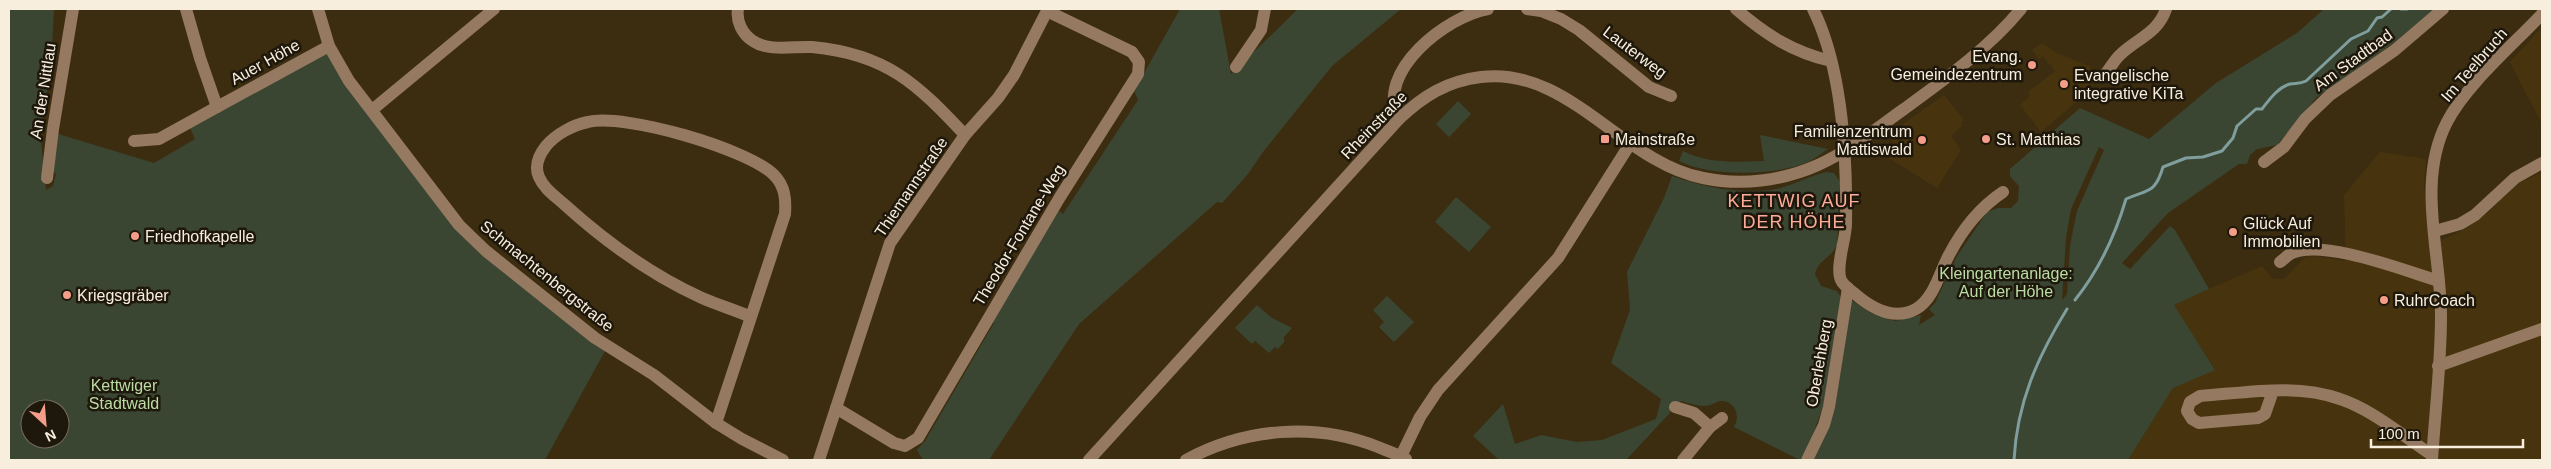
<svg xmlns="http://www.w3.org/2000/svg" width="2551" height="469" font-family="Helvetica,sans-serif">
<style>
.built{fill:#47340e}
.green{fill:#3a4632;fill-rule:evenodd}
.lines{fill:none;stroke-linecap:round;stroke-linejoin:round}
.stream{stroke:#7f9e9d;stroke-width:3}
.minor{stroke:#957960;stroke-width:12}
.poi-dot{fill:#f49e8a;stroke:#1e170b;stroke-width:2}
.labels{text-anchor:middle;dominant-baseline:central;stroke-width:5;stroke-linejoin:round;paint-order:stroke}
.street-label{font-size:16px;fill:#f8eede;stroke:#1e170b}
.poi-label{font-size:16px;fill:#f8eede;stroke:#1e170b;text-anchor:start}
.park-label{font-size:16px;fill:#bbdda5;stroke:#1e170b}
.neighbourhood-label{font-size:18px;letter-spacing:1px;fill:#fdac99;stroke:#1e170b}
</style>
<rect width="100%" height="100%" fill="#3d2d10"/>
<g class="built">
<path d="M2542,27V124L2510,62Z"/>
<path d="M2042,43L2057,53L2091,67V80L2084,95L2041,132L2020,105L2030,96L2028,92L2055,71L2043,56L2039,59L2032,50Z"/>
<path d="M1944,95L1964,120L1961,123L1962,126L1951,136L1961,150L1937,188L1889,158L1893,143L1889,134Z"/>
<path d="M2380,152L2426,159L2424,187L2430,246L2467,228L2490,211L2513,186L2542,172V460H2128L2173,388L2215,369L2173,305L2262,266L2273,279H2284L2304,258L2314,256L2346,261L2344,195Z"/>
</g>
<g class="green">
<path d="M9,9H54L51,67L40,132L46,190L53,186L56,174L53,171L58,134L154,163L195,139L190,128L327,50L455,226L605,351L545,460H9ZM30,409H60V439H30Z"/>
<path d="M1180,9H1219L1231,74L1298,9H1401L1332,66L1263,152L1248,174L1222,203L1217,202L1079,324L989,460H923L917,450L925,441L994,323L991,321L1059,211L1063,214L1138,100L1134,91Z"/>
<path d="M2324,9H2435L2395,42L2316,98L2277,145L2257,149L2250,155L2247,164H2239L2168,213L2122,263L2130,269L2170,226L2175,230L2209,289L2174,305L2215,370L2173,388L2128,460H1811L1851,300L1871,313L1895,321L1921,315L1919,325L1935,315L1929,309L1935,303L1957,256L1987,212L1998,208H2011L2018,201L2019,186L2010,176V169L2080,108L2149,139L2216,83L2297,33ZM2099,147L2104,150L2077,211L2070,246L2067,294L2062,300L2066,238L2071,209Z"/>
<path d="M1458,101L1471,114L1449,137L1436,124Z"/>
<path d="M1760,135L1828,149C1822,153 1815,159 1808,162C1776,176 1710,177 1679,161L1683,151C1709,164 1736,162 1764,161Z"/>
<path d="M1827,172L1834,173L1840,182L1837,245C1831,258 1818,260 1815,274L1821,286L1837,291L1842,299L1825,401L1812,437L1800,460L1734,427C1741,416 1735,400 1720,401C1715,402 1711,406 1705,406C1697,406 1688,403 1681,401L1626,460H1499L1473,436L1503,404L1515,444L1541,435L1577,442L1602,440L1656,419L1661,399L1611,363L1630,310L1627,272L1664,198L1672,176C1704,187 1737,194 1771,190C1791,187 1808,176 1827,172Z"/>
<path d="M1456,197L1491,227L1469,252L1435,222Z"/>
<path d="M1387,296L1414,322L1394,342L1379,327L1384,322L1373,310Z"/>
<path d="M1257,305L1272,318L1292,328L1284,337V342L1278,349L1275,347L1269,353L1255,341L1252,344L1235,328Z"/>
</g>
<g class="lines">
<g class="stream">
<path d="M2401,9H2407"/>
<path d="M2075,300C2099,270 2115,236 2126,199C2148,189 2155,194 2163,167L2186,158L2203,157L2222,151L2233,138L2237,126L2256,109H2262C2269,100 2278,87 2290,84C2297,83 2300,84 2306,81L2351,39L2368,31L2377,18L2382,17L2391,9"/>
<path d="M2014,460C2017,403 2037,358 2067,309"/>
</g>
<g class="minor">
<path d="M186,9L200,58L217,107L329,46"/>
<path d="M318,9L329,46L349,81L459,225L486,251L595,338L654,375L716,423L742,439L783,460"/>
<path d="M738,9C736,21 742,34 753,41C769,52 794,46 812,47C887,54 917,84 965,135"/>
<path d="M1527,9L1541,11L1561,19L1579,30L1649,87L1671,96"/>
<path d="M1736,9C1765,34 1792,52 1831,61"/>
<path d="M1813,9C1843,69 1847,156 1846,224C1846,239 1835,267 1841,280C1843,285 1850,290 1854,293C1871,308 1894,321 1916,309C1934,299 1940,271 1949,255C1962,230 1979,208 2003,192"/>
<path d="M1236,67L1261,30L1265,9"/>
<path d="M2106,73C2111,67 2115,59 2121,54C2138,38 2158,33 2166,9"/>
<path d="M372,110L494,9"/>
<path d="M1399,119C1374,72 1447,16 1488,9"/>
<path d="M134,141L159,139L217,107"/>
<path d="M2264,162L2284,147L2305,119L2330,95L2395,50L2443,9"/>
<path d="M47,178L53,129L73,9"/>
<path d="M2435,231L2460,224L2475,215L2515,178L2542,163"/>
<path d="M2280,262C2284,259 2288,255 2292,253C2325,239 2405,271 2439,281"/>
<path d="M2438,366L2542,329"/>
<path d="M2273,391L2265,414L2258,418L2199,423L2192,419L2187,411L2190,402L2200,396C2245,393 2296,383 2340,399C2373,410 2403,436 2432,455"/>
<path d="M1675,407L1694,413L1710,427"/>
<path d="M836,408L894,443L905,446L918,438L1060,197L1138,74L1139,62L1132,52L1047,11"/>
<path d="M716,423L785,214C786,199 785,186 774,175C748,149 625,113 588,122C573,125 556,134 546,146C539,155 534,166 539,177C544,189 555,196 565,205C606,242 651,275 702,298C718,305 735,310 751,317"/>
<path d="M1401,456L1420,417L1438,390L1558,258L1630,144"/>
<path d="M819,460L890,243L965,135L998,98L1014,75L1048,9"/>
<path d="M1089,460L1399,119C1423,96 1447,81 1481,77C1568,66 1622,162 1703,178C1741,186 1782,181 1818,165C1849,151 1876,129 1904,109C1944,80 1989,48 2021,9"/>
<path d="M1186,460C1245,428 1315,422 1378,447C1387,451 1397,454 1406,459"/>
<path d="M1683,460L1710,427L1722,418"/>
<path d="M1807,460L1824,425L1829,407L1848,288"/>
<path d="M2432,460C2435,413 2441,364 2441,316C2441,253 2416,182 2447,122C2466,85 2513,45 2542,14"/>
</g>
</g>
<g class="poi-dot">
<circle cx="2032" cy="65" r="5"/>
<circle cx="2064" cy="84" r="5"/>
<rect x="1600" y="134" width="10" height="10" rx="2.5"/>
<circle cx="1986" cy="139" r="5"/>
<circle cx="1922" cy="140" r="5"/>
<circle cx="2233" cy="232" r="5"/>
<circle cx="135" cy="236" r="5"/>
<circle cx="67" cy="295" r="5"/>
<circle cx="2384" cy="300" r="5"/>
</g>
<g class="labels">
<g class="street-label">
<text transform="translate(1635 52) rotate(37)">Lauterweg</text>
<text transform="translate(2353 60) rotate(-36)">Am Stadtbad</text>
<text transform="translate(265 62) rotate(-29)">Auer Höhe</text>
<text transform="translate(2474 65) rotate(-49)">Im Teelbruch</text>
<text transform="translate(43 91) rotate(-81)">An der Nittlau</text>
<text transform="translate(1374 125) rotate(-46)">Rheinstraße</text>
<text transform="translate(911 187) rotate(-56)">Thiemannstraße</text>
<text transform="translate(1019 235) rotate(-59)">Theodor-Fontane-Weg</text>
<text transform="translate(547 276) rotate(39)">Schmachtenbergstraße</text>
<text transform="translate(1819 363) rotate(-80)">Oberlehberg</text>
</g>
<g class="poi-label">
<text x="2022" y="56" text-anchor="end">Evang.<tspan x="2022" dy="18">Gemeindezentrum</tspan></text>
<text x="2074" y="75">Evangelische<tspan x="2074" dy="18">integrative KiTa</tspan></text>
<text x="1912" y="131" text-anchor="end">Familienzentrum<tspan x="1912" dy="18">Mattiswald</tspan></text>
<text x="1615" y="139">Mainstraße</text>
<text x="1996" y="139">St. Matthias</text>
<text x="2243" y="223">Glück Auf<tspan x="2243" dy="18">Immobilien</tspan></text>
<text x="145" y="236">Friedhofkapelle</text>
<text x="77" y="295">Kriegsgräber</text>
<text x="2394" y="300">RuhrCoach</text>
</g>
<g class="park-label">
<text x="2006" y="273">Kleingartenanlage:<tspan x="2006" dy="18">Auf der Höhe</tspan></text>
<text x="124" y="385">Kettwiger<tspan x="124" dy="18">Stadtwald</tspan></text>
</g>
<g class="neighbourhood-label">
<text x="1794" y="201">KETTWIG AUF<tspan x="1794" dy="21">DER HÖHE</tspan></text>
</g>
</g>
<rect width="2551" height="469" fill="none" stroke="#f8eede" stroke-width="20"/>
<g transform="translate(45 424) rotate(154)"><circle r="24" fill="#1e170b" stroke="#756d5f"/>
<path d="M0-4L9 19L0 12L-9 19Z" fill="#f49e8a"/>
<text y="-8" font-size="14" font-weight="bold" text-anchor="middle" fill="#f8eede">N</text>
</g>
<path d="M2371 439v8h152v-8" fill="none" stroke="#f8eede" stroke-width="2.5"/>
<text x="2378" y="439" font-size="15" fill="#f8eede" stroke="#1e170b" stroke-width="4" paint-order="stroke">100 m</text>
</svg>
